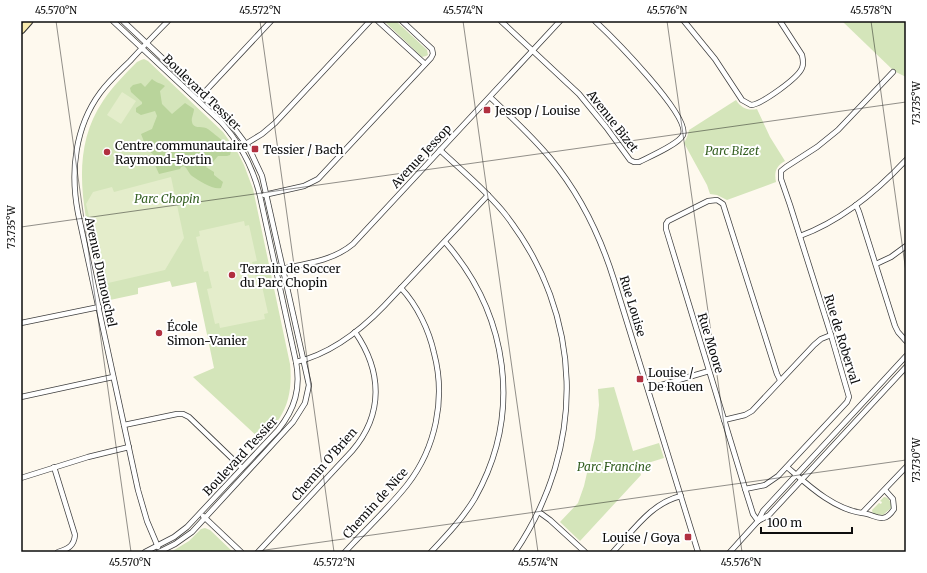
<svg xmlns="http://www.w3.org/2000/svg" width="927" height="573" font-family="Merriweather,serif">
<style>
.green{fill:#d4e5ba}
.forest{fill:#b9d49b}
.pitch{fill:#e4edcb}
.lines{fill:none;stroke-linecap:round;stroke-linejoin:round}
.street-casing{stroke:#404040;stroke-width:6}
.secondary-casing{stroke:#2f2f2f;stroke-width:9}
.street{stroke:#fff;stroke-width:4.5}
.secondary{stroke:#f8eaae;stroke-width:7}
.ticks{fill:none;stroke:#0d0d0d;stroke-width:1;stroke-opacity:0.45}
.poi-dot{fill:#b13040;stroke:#fff;stroke-width:1.5}
.labels{text-anchor:middle;dominant-baseline:central;stroke-width:4;stroke-linejoin:round;paint-order:stroke}
.street-label{font-size:12px;fill:#0d0d0d;stroke:#fff}
.poi-label{font-size:12px;fill:#0d0d0d;stroke:#fff;text-anchor:start}
.park-label{font-size:12px;font-style:italic;fill:#345f22;stroke:#fff}
.neatline{fill:none;stroke:#0d0d0d;stroke-width:1.5}
.ticks-label{font-size:10px;text-anchor:middle;fill:#0d0d0d}
</style>
<rect width="100%" height="100%" fill="#fef9ee"/>
<g class="green">
<path d="M384,21H396L427,50L428,55L426,56L422,57Z"/>
<path d="M842,21H906V77L894,71Z"/>
<path d="M144,59L148,61L223,132L238,153L244,165L253,189L290,364C292,383 290,403 279,419C274,426 267,433 261,440L193,377L214,368L196,282L172,287L170,281L138,288V294L110,300L106,299L103,296C90,233 63,160 103,101C113,86 125,74 137,62L141,60Z"/>
<path d="M736,100C741,108 748,111 757,109L770,137L785,161C776,166 774,172 776,182L727,200L717,195L710,194L707,185L684,143L687,137L689,130Z"/>
<path d="M614,387L633,451L659,443L664,458L638,466L641,475L580,541L560,522L578,503L584,486L595,438L599,405L598,389Z"/>
<path d="M884,497C889,497 892,503 891,508L883,515L873,514L872,510L879,503L881,504L882,502L880,501Z"/>
<path d="M205,528L210,530L233,552H171L189,541L201,529Z"/>
</g>
<path class="forest" d="M152,79C156,83 161,83 165,86L160,91L162,104L172,114L185,103L194,109C194,113 191,118 192,122C193,129 201,126 206,128C212,131 218,138 225,142L227,149L231,151L230,155L227,156H218L212,163H208L206,167L214,172V175L223,182L221,188C213,190 199,181 192,176C189,174 188,169 184,166L181,167L180,169L159,174L155,165L157,162L156,157L147,149L141,134L152,129L157,116L155,111L141,115L136,112V108L142,104V102L131,92L130,88L133,85L141,83L145,87Z"/>
<g class="pitch">
<path d="M122,92L136,101L121,124L107,115Z"/>
<path d="M171,177L184,238L165,270L108,283L94,219L90,220L86,204L93,192L112,187L114,192Z"/>
<path d="M244,221L245,226L249,225L257,261L252,262L256,278L260,277L268,313L264,314L265,319L220,328L219,323L215,324L207,289L212,288L208,271L204,272L196,237L200,236L199,231Z"/>
</g>
<g class="lines">
<g class="street-casing">
<g id="street">
<path d="M113,21L221,122C241,144 253,167 260,196L296,362C301,388 295,409 278,430L187,527L174,537L145,552"/>
<path d="M123,21L228,120L249,148L262,176L309,385L305,403L293,422L192,532L175,544L159,552"/>
<path d="M378,21L425,64"/>
<path d="M501,21L579,94L606,127L630,160L634,162H639C649,157 679,144 683,135C691,116 611,36 595,21"/>
<path d="M684,21L715,59L742,100L751,105C762,104 798,78 802,68C804,64 803,60 802,55L780,21"/>
<path d="M200,97L271,21"/>
<path d="M490,97C511,117 532,136 550,158C580,194 600,235 614,280L698,552"/>
<path d="M244,145L262,134L275,123L370,21"/>
<path d="M440,150C461,170 486,190 505,214C584,315 587,446 515,552"/>
<path d="M264,195L304,186L318,179L431,58L433,54L432,49L402,21"/>
<path d="M856,205L859,212L895,326L898,332L906,341"/>
<path d="M800,236C841,221 877,191 906,160"/>
<path d="M876,264L891,257L906,246"/>
<path d="M280,269C305,264 333,261 353,244L560,21"/>
<path d="M21,323L99,307"/>
<path d="M296,362C330,354 360,331 384,306L488,195"/>
<path d="M648,389L709,371"/>
<path d="M21,397L113,377"/>
<path d="M724,420L745,415L752,411L814,345L821,339L831,335"/>
<path d="M124,425L177,414H183L189,417L242,468"/>
<path d="M54,467L75,535C74,546 68,549 58,552"/>
<path d="M787,467C808,485 833,509 862,513C875,514 883,526 894,509L893,499L885,490"/>
<path d="M21,478L88,457L129,447"/>
<path d="M745,489L765,485L778,476L847,402L849,397L831,335L790,205L781,179V171L786,167L817,147L838,130L893,72"/>
<path d="M539,512L550,520L585,552"/>
<path d="M863,512L906,467"/>
<path d="M203,516L241,552"/>
<path d="M758,521L753,514L747,495L666,229V224L668,221L708,201L717,200L723,204L777,374L780,380"/>
<path d="M758,521L769,515L906,367"/>
<path d="M158,547L147,521L138,490L78,213C70,172 75,127 100,93C109,81 120,71 130,61C142,48 155,34 168,21"/>
<path d="M258,552L352,451C384,414 382,371 355,332"/>
<path d="M345,552C365,530 388,509 407,485C436,448 446,398 434,353C429,330 417,305 401,288"/>
<path d="M431,552C447,535 463,518 475,498C523,413 508,314 445,242"/>
<path d="M613,552C633,531 651,503 681,496"/>
<path d="M730,552L758,521L763,511L906,356"/>
</g>
</g>
<g class="secondary-casing">
<path id="secondary" d="M21,30L29,21"/>
</g>
<use href="#street" class="street"/>
<use href="#secondary" class="secondary"/>
</g>
<path class="ticks" d="M56,21L131,552M260,21L334,552M463,21L538,552M667,21L742,552M871,21L906,272M21,227L906,102M251,552L906,460"/>
<g class="poi-dot">
<rect x="483" y="106" width="8" height="8" rx="2"/>
<rect x="251" y="145" width="8" height="8" rx="2"/>
<circle cx="107" cy="152" r="4"/>
<circle cx="232" cy="275" r="4"/>
<circle cx="159" cy="333" r="4"/>
<rect x="636" y="375" width="8" height="8" rx="2"/>
<rect x="684" y="533" width="8" height="8" rx="2"/>
</g>
<g class="labels">
<g class="street-label">
<text transform="translate(202 92) rotate(44)">Boulevard Tessier</text>
<text transform="translate(613 121) rotate(52)">Avenue Bizet</text>
<text transform="translate(421 156) rotate(-47)">Avenue Jessop</text>
<text transform="translate(101 272) rotate(78)">Avenue Dumouchel</text>
<text transform="translate(633 306) rotate(73)">Rue Louise</text>
<text transform="translate(842 339) rotate(73)">Rue de Roberval</text>
<text transform="translate(711 343) rotate(73)">Rue Moore</text>
<text transform="translate(240 456) rotate(-47)">Boulevard Tessier</text>
<text transform="translate(324 464) rotate(-49)">Chemin O'Brien</text>
<text transform="translate(375 503) rotate(-48)">Chemin de Nice</text>
</g>
<g class="poi-label">
<text x="495" y="110">Jessop / Louise</text>
<text x="115" y="145">Centre communautaire<tspan x="115" dy="14">Raymond-Fortin</tspan></text>
<text x="263" y="149">Tessier / Bach</text>
<text x="240" y="268">Terrain de Soccer<tspan x="240" dy="14">du Parc Chopin</tspan></text>
<text x="167" y="326">École<tspan x="167" dy="14">Simon-Vanier</tspan></text>
<text x="648" y="372">Louise /<tspan x="648" dy="14">De Rouen</tspan></text>
<text x="680" y="537" text-anchor="end">Louise / Goya</text>
</g>
<g class="park-label">
<text x="732" y="150">Parc Bizet</text>
<text x="167" y="198">Parc Chopin</text>
<text x="614" y="466">Parc Francine</text>
</g>
</g>
<rect width="927" height="573" fill="none" stroke="#ffffff" stroke-width="44"/>
<path d="M761 527v6h91v-6" fill="none" stroke="#0d0d0d" stroke-width="2"/>
<text x="767" y="527" font-size="12" fill="#0d0d0d" stroke="#ffffff" stroke-width="3" paint-order="stroke">100 m</text>
<rect x="22" y="22" width="883" height="529" class="neatline"/>
<g class="ticks-label">
<text x="56" y="14">45.570°N</text>
<text x="260" y="14">45.572°N</text>
<text x="463" y="14">45.574°N</text>
<text x="667" y="14">45.576°N</text>
<text x="871" y="14">45.578°N</text>
<text transform="translate(916 103) rotate(-90)" y="4">73.735°W</text>
<text transform="translate(11 227) rotate(-90)" y="4">73.735°W</text>
<text transform="translate(916 460) rotate(-90)" y="4">73.730°W</text>
<text x="130" y="566">45.570°N</text>
<text x="334" y="566">45.572°N</text>
<text x="538" y="566">45.574°N</text>
<text x="741" y="566">45.576°N</text>
</g>
</svg>
